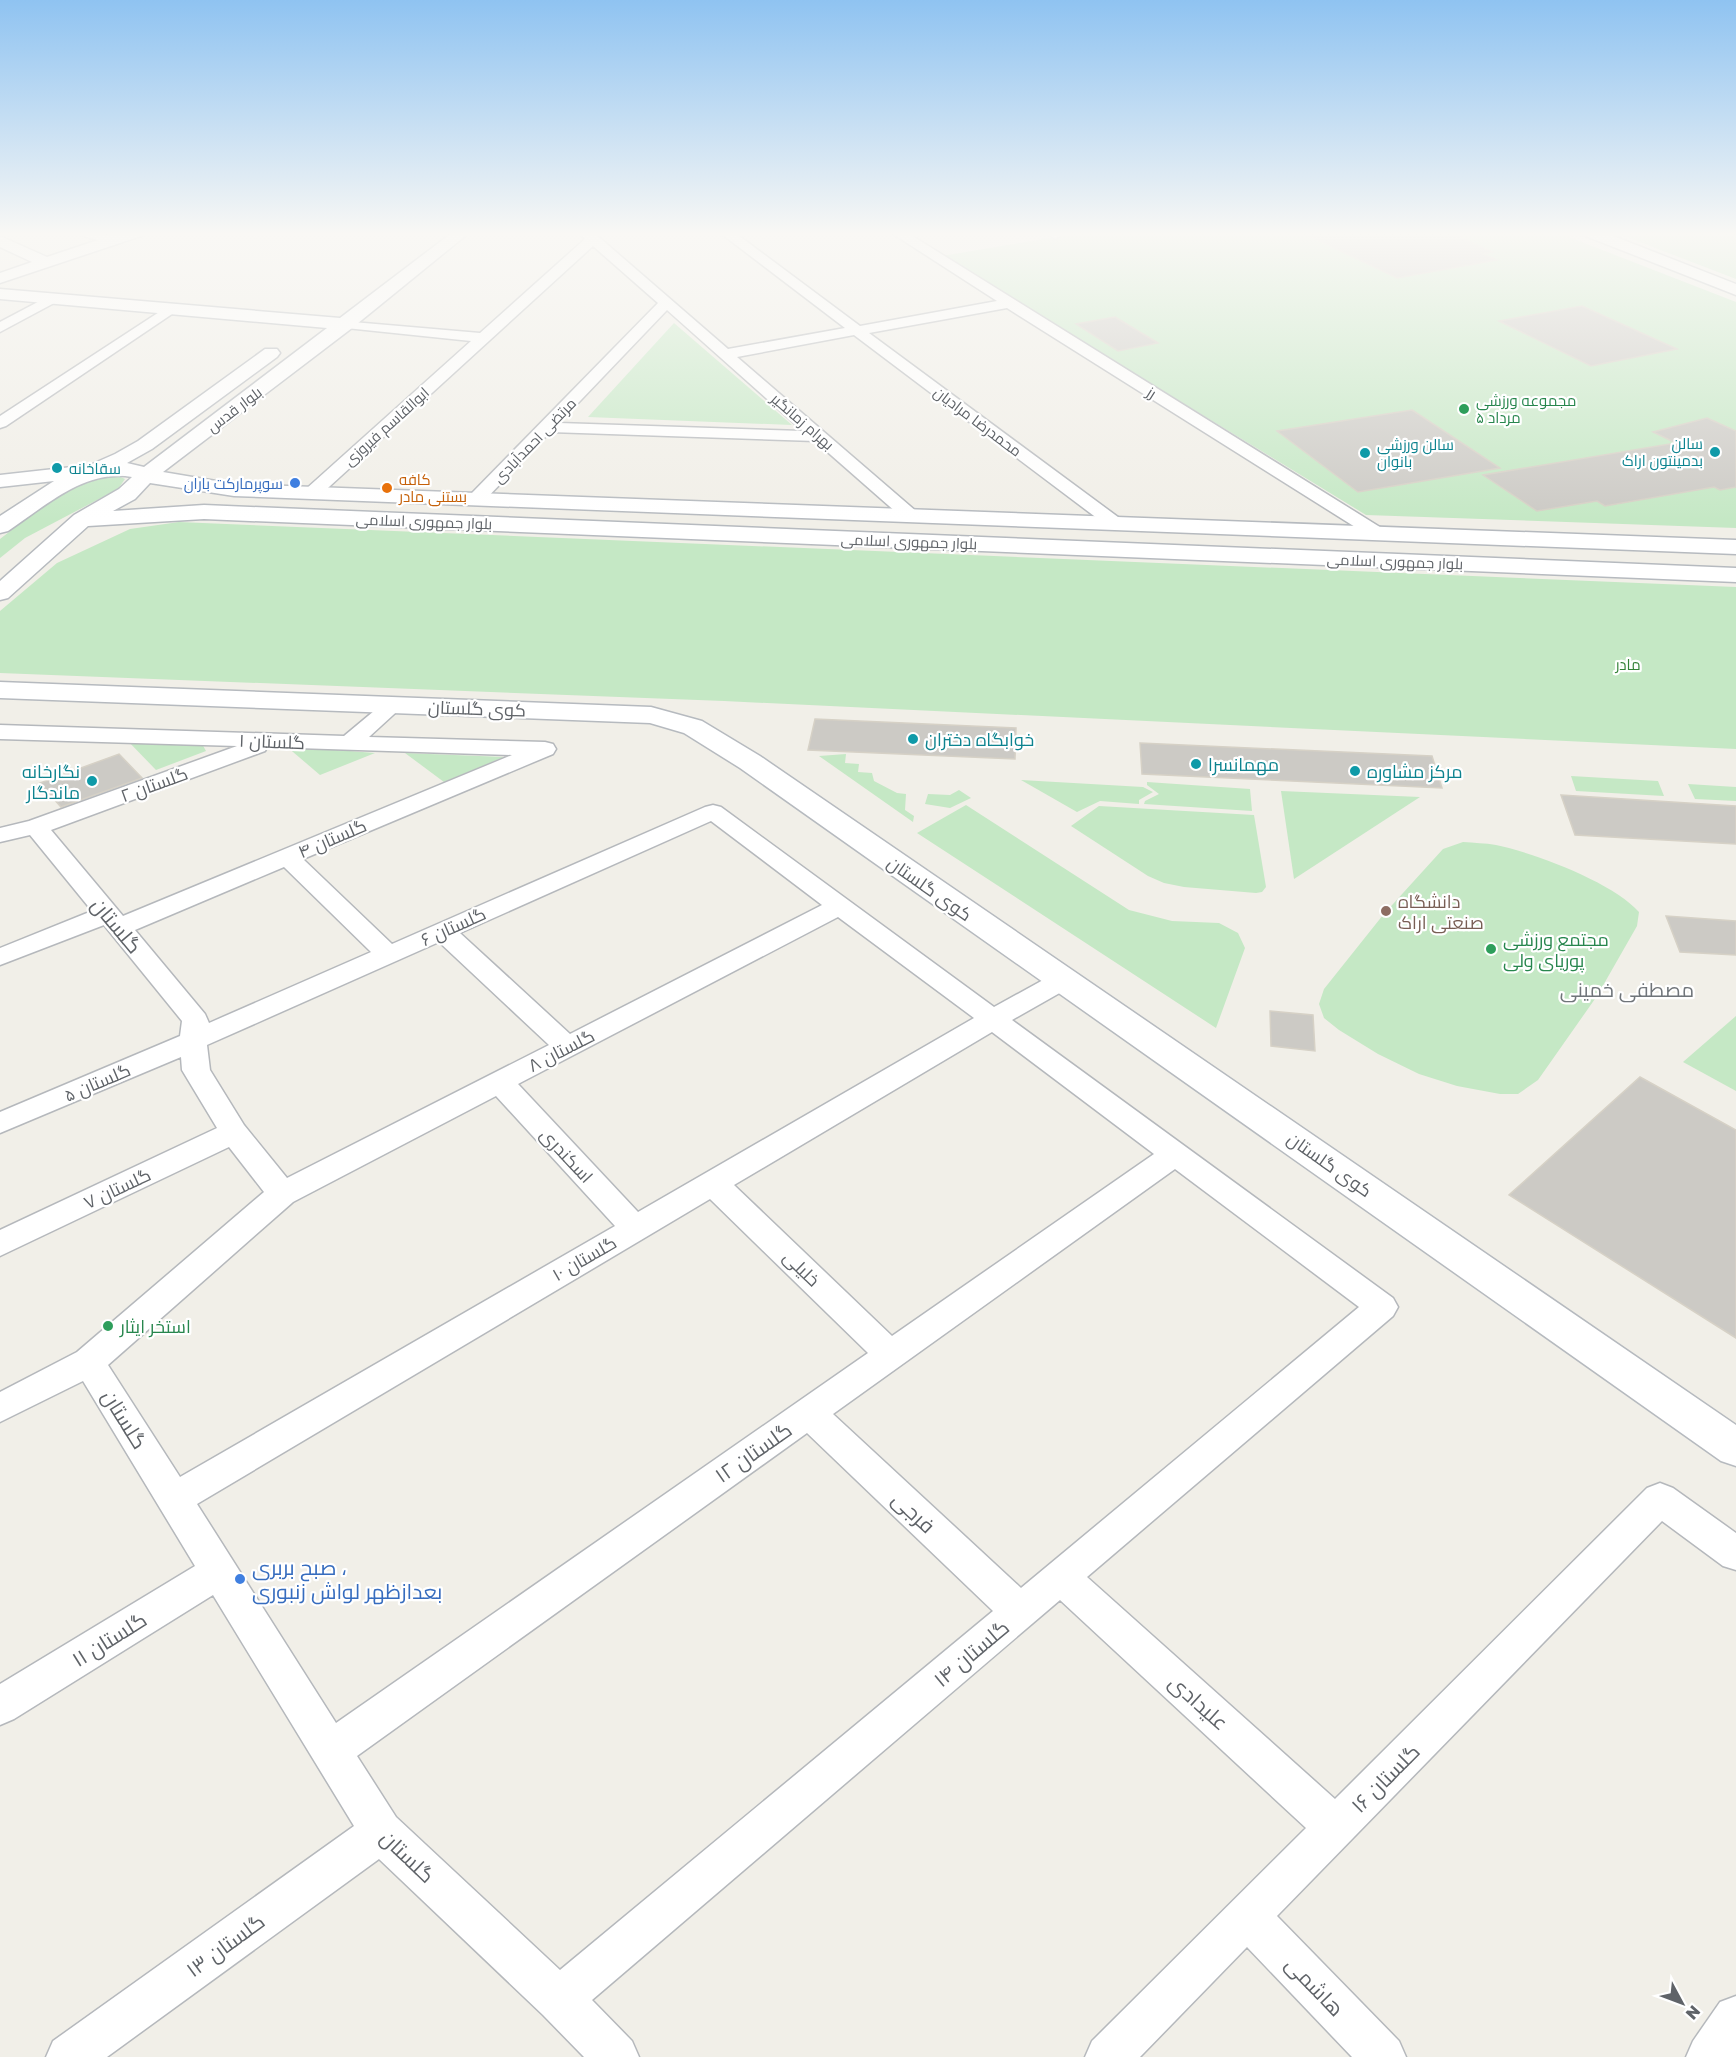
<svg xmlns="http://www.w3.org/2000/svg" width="1736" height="2057" font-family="'Golos Text',Cairo,sans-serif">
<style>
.green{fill:#c5e8c5}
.building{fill:#cccac5;stroke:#d6d1c6;stroke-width:1.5}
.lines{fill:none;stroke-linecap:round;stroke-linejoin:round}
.street-casing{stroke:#b5b8bc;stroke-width:3}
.secondary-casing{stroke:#b6babf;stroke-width:3}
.street{fill:#fff;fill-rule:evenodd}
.secondary{fill:#fff;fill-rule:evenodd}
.leisure-dot{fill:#2e9e5b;stroke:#fff;stroke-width:2}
.culture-dot{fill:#0f9aa8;stroke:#fff;stroke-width:2}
.shop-dot{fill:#3f7fe0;stroke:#fff;stroke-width:2}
.food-dot{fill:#e8710a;stroke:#fff;stroke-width:2}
.education-dot{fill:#8d6e63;stroke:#fff;stroke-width:2}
.labels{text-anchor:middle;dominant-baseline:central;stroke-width:4.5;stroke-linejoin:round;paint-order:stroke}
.far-street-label{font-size:15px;fill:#5f6368;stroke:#fff}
.far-leisure-label{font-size:15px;fill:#27864d;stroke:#fff;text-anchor:start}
.far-culture-label{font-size:15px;fill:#0d838f;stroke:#fff;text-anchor:start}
.far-food-label{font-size:15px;fill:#c56008;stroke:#fff;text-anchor:start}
.far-shop-label{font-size:15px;fill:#366cbe;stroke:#fff;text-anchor:end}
.far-park-label{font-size:15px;fill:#348238;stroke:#fff}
.street-label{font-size:18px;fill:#5f6368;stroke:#fff}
.culture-label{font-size:18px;fill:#0d838f;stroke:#fff;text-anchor:start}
.education-label{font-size:18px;fill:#785e54;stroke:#fff;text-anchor:start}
.leisure-label{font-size:18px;fill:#27864d;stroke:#fff;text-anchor:start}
.neighbourhood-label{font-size:20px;fill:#70757a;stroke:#fff}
.near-street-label{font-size:21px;fill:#5f6368;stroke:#fff}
.near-shop-label{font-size:21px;fill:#366cbe;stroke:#fff;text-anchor:start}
</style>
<rect width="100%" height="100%" fill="#f1efe8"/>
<g class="green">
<path d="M1085,232H1556L1736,302V528L1366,515L942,256Z"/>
<path d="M1614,232H1736V279Z"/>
<path d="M674,323L792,425L588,417Z"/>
<path d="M116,475L125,479L118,489L25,538L0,558V539C34,513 71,479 116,475Z"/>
<path d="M179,522L1736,587V749L724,701L0,673V611L57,563L130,529Z"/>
<path d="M126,739L201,742L206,751L156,770Z"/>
<path d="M286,746L375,753L320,775Z"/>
<path d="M405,753L504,757L444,782Z"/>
<path d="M846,754L845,763L859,764L858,772L872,773L874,781L897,793L906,794L905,810L914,816L913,822L819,756Z"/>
<path d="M1571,776L1658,781L1664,796L1576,791Z"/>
<path d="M1021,780L1143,787L1153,792L1139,800V804L1100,801L1077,812Z"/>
<path d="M1147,782L1250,789L1252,811L1144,804L1145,801L1159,794L1147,785Z"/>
<path d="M1688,784L1736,787V801L1695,799Z"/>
<path d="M959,790L971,798L950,808L925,804L928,794L950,795Z"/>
<path d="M1281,791L1420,797L1294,879Z"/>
<path d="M966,805L1129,910L1172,921L1219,923L1238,933L1245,948L1216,1028L917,833Z"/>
<path d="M1099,806L1254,815L1266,887L1262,892L1256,893L1184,887L1164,883L1148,876L1071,826Z"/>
<path d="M1463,842C1474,843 1485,843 1496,845C1535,853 1614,883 1639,912L1637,926L1597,996L1538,1080L1518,1094H1500L1457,1086L1419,1074L1378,1054L1339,1030L1324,1018L1319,1004L1324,989L1383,915L1443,849Z"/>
<path d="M1736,1016V1091L1683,1062Z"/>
</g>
<g class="building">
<path d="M1301,232H1449L1493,252L1483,254L1497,260L1397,278Z"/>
<path d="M1582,306L1677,349L1591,366L1499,321Z"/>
<path d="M1115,317L1158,343L1118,351L1076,324Z"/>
<path d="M1412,410L1500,468L1358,492L1277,431Z"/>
<path d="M1707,418L1736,431V487L1720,490L1714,487L1605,506L1597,501L1537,511L1483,475L1676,443L1653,432Z"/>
<path d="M815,719L1016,728L1015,759L808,750Z"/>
<path d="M1140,743L1432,756L1442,788L1142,774Z"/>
<path d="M119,754L142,778L61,807L40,783Z"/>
<path d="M1561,795L1736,806V844L1575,835Z"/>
<path d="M1666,916L1736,921V955L1680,952Z"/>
<path d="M1270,1011L1313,1015L1315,1051L1271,1046Z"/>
<path d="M1640,1077L1736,1130V1338L1509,1195Z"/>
</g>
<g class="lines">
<g class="street-casing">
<g id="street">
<path d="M72,232H94L117,238L118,241L112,245Z"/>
<path d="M579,232H593L728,349L845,328L719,232H734L860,326L997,301L890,232H906L1383,529L1386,533L1383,537H1371L1007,308L869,333L1122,520L1125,524L1122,528H1110L854,335L737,357L917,512L920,516L917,520H905L815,441L550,432L482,503H470L467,499L470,495L658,303L593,246L318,497H306L303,493L306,489L471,341L346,328L339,324L341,321L480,333L585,239ZM667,310L803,431L559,423Z"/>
<path d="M1045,232H1060L1061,235L1055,239Z"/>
<path d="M51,295L58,299L56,302L0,332V322Z"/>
<path d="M170,305L175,306L177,309L175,312L6,426L0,428V416Z"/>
<path d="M393,699L400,701L404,705L369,737L545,742L553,744L556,749L553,754L303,859L392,944L705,807L713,805L721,807L994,1007L1054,974L1063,972L1072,974L1076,980L1072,986L1012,1020L1393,1298L1398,1307L1393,1316L1087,1577L1335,1799L1647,1488L1660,1483L1673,1488L1736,1533V1570L1723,1566L1662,1521L1277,1916L1399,2041L1406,2057H1352L1247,1947L1140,2057H1085L1092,2041L1306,1828L1060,1600L592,2000L632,2041L639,2057H584L543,2015L379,1859L107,2057H46L53,2041L354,1826L213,1595L14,1719L0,1725V1684L195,1566L83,1381L0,1422V1392L77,1352L264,1192L229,1147L0,1256V1230L217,1128L182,1070L181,1057L0,1133V1112L180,1036L182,1021L104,925L0,965V948L92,911L30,835L0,842V828L29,821L237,746L0,739V725L344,736L386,701ZM267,747L512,755L123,916L51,830L265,751ZM711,821L822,905L570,1034L460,933ZM284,867L371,952L209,1023L205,1014L135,930ZM838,917L974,1018L638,1212L518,1084ZM439,942L549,1045L287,1178L244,1125L210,1070L207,1045ZM992,1032L1154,1154L892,1336L734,1185ZM496,1096L615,1226L180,1477L108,1365L293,1202ZM1175,1169L1359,1307L1021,1588L833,1414ZM710,1199L868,1353L336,1723L197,1504ZM807,1433L993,1611L560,1970L396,1817L357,1756Z"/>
<path d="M1736,1996V2057H1686L1693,2041L1720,2002Z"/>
</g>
</g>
<g class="secondary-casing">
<g id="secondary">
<path d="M122,232H146L144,235L0,283V273L32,262L0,247V236L47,257Z"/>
<path d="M453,232H470L352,328L163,472L234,484L1736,540V554L234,496L150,483L135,499L113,511L204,505L1736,568V582L204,519L88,526L8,598L0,600V581L74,515L119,489L132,477C86,468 44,507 8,531L0,533V516L54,481L0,487V475L90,465L115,454L138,441L265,349H277L280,353L277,357L152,449L127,463L144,467L327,328L0,299V289L340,318Z"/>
<path d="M1581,232H1603L1736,284V295L1583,235Z"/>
<path d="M0,682L651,707L702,721L760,756L1736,1425V1466L1721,1461L740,768L684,733L650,723L0,698Z"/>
</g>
</g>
<use href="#street" class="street"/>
<use href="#secondary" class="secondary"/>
</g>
<linearGradient id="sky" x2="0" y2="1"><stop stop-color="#8fc3f1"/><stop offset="0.45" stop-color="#f9f8f5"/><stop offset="1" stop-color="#f9f8f5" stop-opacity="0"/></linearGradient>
<rect width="1736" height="520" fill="url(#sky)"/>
<g class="leisure-dot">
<circle cx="1464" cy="409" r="6"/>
<circle cx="1491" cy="949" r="6"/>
<circle cx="108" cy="1326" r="6"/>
</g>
<g class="culture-dot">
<circle cx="1715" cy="452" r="6"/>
<circle cx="1365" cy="453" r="6"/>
<circle cx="57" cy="468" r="6"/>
<circle cx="913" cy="739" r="6"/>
<circle cx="1196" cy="764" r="6"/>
<circle cx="1355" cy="771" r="6"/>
<circle cx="92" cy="781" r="6"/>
</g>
<g class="shop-dot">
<circle cx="295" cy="483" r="6"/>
<circle cx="240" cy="1579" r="6"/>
</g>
<circle class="food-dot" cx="387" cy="488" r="6"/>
<circle class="education-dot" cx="1386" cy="911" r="6"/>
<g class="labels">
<g class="far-street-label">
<text transform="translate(1152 392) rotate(32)">رز</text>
<text transform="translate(234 409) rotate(-37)">بلوار قدس</text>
<text transform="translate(803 421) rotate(41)">بهرام زمانگیر</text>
<text transform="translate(978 421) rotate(37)">محمدرضا مرادیان</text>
<text transform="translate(386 426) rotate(-42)">ابوالقاسم فیروزی</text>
<text transform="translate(534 440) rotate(-46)">مرتضی احمدآبادی</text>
<text transform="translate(424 521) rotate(2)">بلوار جمهوری اسلامی</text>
<text transform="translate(909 541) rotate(2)">بلوار جمهوری اسلامی</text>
<text transform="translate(1395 561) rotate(2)">بلوار جمهوری اسلامی</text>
</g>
<g class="far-leisure-label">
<text x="1476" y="400">مجموعه ورزشی<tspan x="1476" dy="17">۵ مرداد</tspan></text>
</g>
<g class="far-culture-label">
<text x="1703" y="443" text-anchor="end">سالن<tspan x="1703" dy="17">بدمینتون اراک</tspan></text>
<text x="1377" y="444">سالن ورزشی<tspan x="1377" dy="17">بانوان</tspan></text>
<text x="69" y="468">سقاخانه</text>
</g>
<g class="far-food-label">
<text x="399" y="479">کافه<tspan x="399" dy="17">بستنی مادر</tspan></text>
</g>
<g class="far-shop-label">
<text x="283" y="483">سوپرمارکت باران</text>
</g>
<g class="far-park-label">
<text x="1628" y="664">مادر</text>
</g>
<g class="street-label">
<text transform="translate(477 708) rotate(2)">کوی گلستان</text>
<text transform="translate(272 741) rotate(2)">گلستان ۱</text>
<text transform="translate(154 784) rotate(-20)">گلستان ۲</text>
<text transform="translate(332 838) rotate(-23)">گلستان ۴</text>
<text transform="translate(930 888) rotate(35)">کوی گلستان</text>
<text transform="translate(453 926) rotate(-24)">گلستان ۶</text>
<text transform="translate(561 1050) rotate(-27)">گلستان ۸</text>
<text transform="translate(97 1082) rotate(-23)">گلستان ۵</text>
<text transform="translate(567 1155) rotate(47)">اسکندری</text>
<text transform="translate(1330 1164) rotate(35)">کوی گلستان</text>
<text transform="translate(117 1188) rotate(-25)">گلستان ۷</text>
<text transform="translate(584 1258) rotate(-30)">گلستان ۱۰</text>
<text transform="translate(802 1268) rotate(44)">خلیلی</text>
</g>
<g class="culture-label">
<text x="925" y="739">خوابگاه دختران</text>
<text x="1208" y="764">مهمانسرا</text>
<text x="80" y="771" text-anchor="end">نگارخانه<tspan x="80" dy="21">ماندگار</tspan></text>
<text x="1367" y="771">مرکز مشاوره</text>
</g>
<g class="education-label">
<text x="1398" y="901">دانشگاه<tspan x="1398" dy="21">صنعتی اراک</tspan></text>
</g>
<g class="leisure-label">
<text x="1503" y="939">مجتمع ورزشی<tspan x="1503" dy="21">پوریای ولی</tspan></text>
<text x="120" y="1326">استخر ایثار</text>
</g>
<g class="neighbourhood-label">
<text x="1627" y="989">مصطفی خمینی</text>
</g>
<g class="near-street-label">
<text transform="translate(117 925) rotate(50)">گلستان</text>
<text transform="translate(125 1419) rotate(58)">گلستان</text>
<text transform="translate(753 1452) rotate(-35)">گلستان ۱۲</text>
<text transform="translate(914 1512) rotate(43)">فرجی</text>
<text transform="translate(109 1639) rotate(-32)">گلستان ۱۱</text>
<text transform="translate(971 1653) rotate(-40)">گلستان ۱۴</text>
<text transform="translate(1199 1702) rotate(42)">علیدادی</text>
<text transform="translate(1385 1778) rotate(-45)">گلستان ۱۶</text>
<text transform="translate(408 1856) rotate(44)">گلستان</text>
<text transform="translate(225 1945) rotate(-36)">گلستان ۱۳</text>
<text transform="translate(1315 1986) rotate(46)">هاشمی</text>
</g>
<g class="near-shop-label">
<text x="252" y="1567">صبح بربری ،<tspan x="252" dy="24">بعدازظهر لواش زنبوری</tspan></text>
</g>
</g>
<g transform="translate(1682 2003) rotate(131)" stroke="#ffffff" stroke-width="4.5" paint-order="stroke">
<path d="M0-4.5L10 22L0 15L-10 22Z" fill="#5f6368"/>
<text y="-9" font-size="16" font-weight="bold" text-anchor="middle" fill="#5f6368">N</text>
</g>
</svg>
